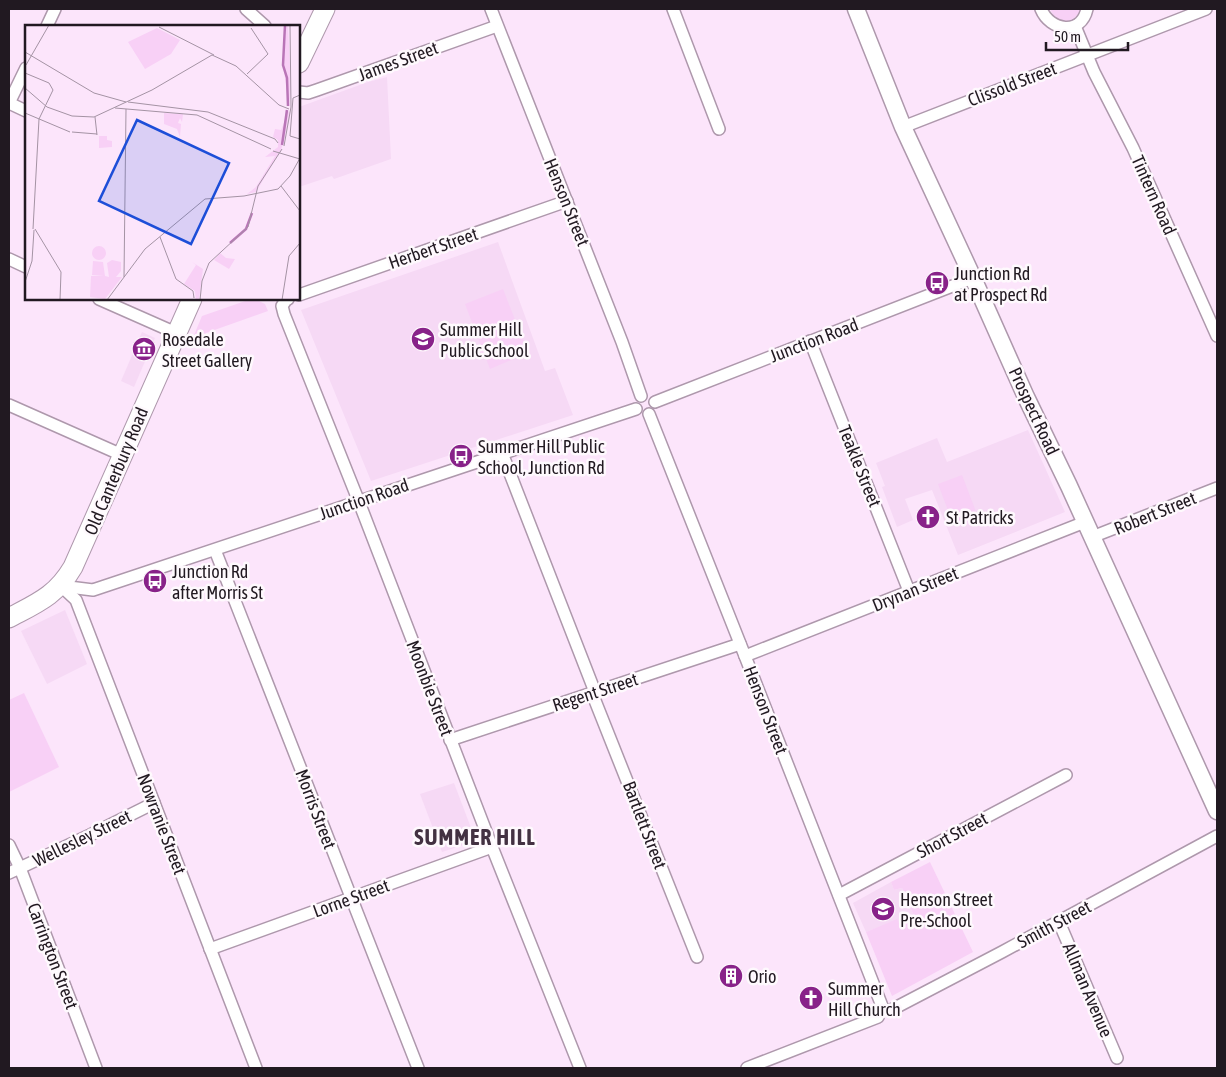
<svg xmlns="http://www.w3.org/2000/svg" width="1226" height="1077" font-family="'Asap Condensed',sans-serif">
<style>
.built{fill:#f6d9f5}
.green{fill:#f8d0f6}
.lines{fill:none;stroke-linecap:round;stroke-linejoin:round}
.street-casing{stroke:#ae98ac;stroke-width:14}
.secondary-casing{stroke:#ae98ac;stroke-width:19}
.primary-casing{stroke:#ae98ac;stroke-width:21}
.street{stroke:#fff;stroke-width:11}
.secondary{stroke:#fff;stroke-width:16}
.primary{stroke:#fff;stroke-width:19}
.labels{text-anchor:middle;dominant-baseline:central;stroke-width:5;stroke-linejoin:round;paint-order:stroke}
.street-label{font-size:18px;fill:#211921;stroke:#fef9fd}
.poi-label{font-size:18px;fill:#211921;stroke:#fef9fd;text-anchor:start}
.district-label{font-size:22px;font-weight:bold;letter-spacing:1px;fill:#433142;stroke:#fef9fd}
.inset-river{fill:none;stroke:#b975b7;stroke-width:2.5}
.inset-road{fill:none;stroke:#a493a4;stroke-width:1}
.view{fill:#1d4ed8;fill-opacity:0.15;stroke:#1d4ed8;stroke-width:2.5}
.inset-edge{fill:none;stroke:#211921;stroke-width:2.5}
</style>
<rect width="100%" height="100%" fill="#fce5fb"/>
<g class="built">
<path d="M387,77L391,159L334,179L332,176L299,187V107L368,82Z"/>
<path d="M498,242L545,371L555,368L573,415L371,481L301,310Z"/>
<path d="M142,332L155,338L134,387L121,381Z"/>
<path d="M1028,430L1065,512L958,555L932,490L905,499L913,520L897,527L882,487L885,486L876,463L937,438L947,462Z"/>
<path d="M65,610L87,664L47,684L21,631Z"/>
<path d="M454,783L476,841L442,852L420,794Z"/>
<path d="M891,882L894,890L902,888L914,916L898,923L897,920L866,932L853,903Z"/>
</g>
<g class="green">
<path d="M1050,9H1081C1073,25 1058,26 1050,9Z"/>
<path d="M503,289L528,353L490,369L465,304Z"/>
<path d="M251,299H255L265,304L268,311L206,333L208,341L189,347L202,316Z"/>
<path d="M962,475L978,517L954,526L938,484Z"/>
<path d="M24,693L59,767L9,792V700Z"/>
<path d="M930,862L973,952L892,996L866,932L897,919L899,923L914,916L902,888L894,890L891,882Z"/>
</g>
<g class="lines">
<g class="street-casing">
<g id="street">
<path d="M246,9L265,26"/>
<path d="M491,9L622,342L641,396"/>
<path d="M673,9L719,129"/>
<path d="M1041,9C1050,31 1081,36 1087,9"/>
<path d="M47,26L55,9"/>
<path d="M1075,26L1094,72L1133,148L1217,336"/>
<path d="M299,92L308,93L317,90L497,26"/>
<path d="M9,103L26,68"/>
<path d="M9,103L26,111"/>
<path d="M903,127L1206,9"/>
<path d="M9,259L26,267"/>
<path d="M299,295L567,201"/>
<path d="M99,299L176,333"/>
<path d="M288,299L286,300L282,306L284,314L359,502L492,847L580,1068"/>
<path d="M810,341L909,591"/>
<path d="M655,402L973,278"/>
<path d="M9,405L122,455"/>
<path d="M649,414L745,656L882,1006"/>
<path d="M502,453L595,692"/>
<path d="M1092,537L1217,488"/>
<path d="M215,550L418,1068"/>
<path d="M61,586L93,590L636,409"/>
<path d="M61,586L76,600L256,1068"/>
<path d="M745,656L1085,522"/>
<path d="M592,693L697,957"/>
<path d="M450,740L740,644"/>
<path d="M9,845L20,868L96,1068"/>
<path d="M9,873L90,835L154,803"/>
<path d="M839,895L1066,775"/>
<path d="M1059,922L1117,1058"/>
<path d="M210,949L492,847"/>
<path d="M891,1010L1002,952L1217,836"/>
<path d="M747,1068L878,1017"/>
</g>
</g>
<g class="secondary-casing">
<path id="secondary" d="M856,9L903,127L973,278L1026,397L1069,486L1217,811"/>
</g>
<g class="primary-casing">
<g id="primary">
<path d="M299,63L325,9"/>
<path d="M9,618C37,603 56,596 73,567L192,299"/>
</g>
</g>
<use href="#street" class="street"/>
<use href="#secondary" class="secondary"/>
<use href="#primary" class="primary"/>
</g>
<defs>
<g id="bus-disc" transform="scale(1.25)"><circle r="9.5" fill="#882289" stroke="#fef9fd"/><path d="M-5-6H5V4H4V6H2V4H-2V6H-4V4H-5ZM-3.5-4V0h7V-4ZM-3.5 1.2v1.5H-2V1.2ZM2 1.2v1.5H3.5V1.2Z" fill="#fff"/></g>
<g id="school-disc" transform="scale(1.25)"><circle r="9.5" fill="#882289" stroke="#fef9fd"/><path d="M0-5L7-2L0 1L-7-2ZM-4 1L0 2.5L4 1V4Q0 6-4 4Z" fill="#fff"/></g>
<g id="museum-disc" transform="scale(1.25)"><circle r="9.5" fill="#882289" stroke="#fef9fd"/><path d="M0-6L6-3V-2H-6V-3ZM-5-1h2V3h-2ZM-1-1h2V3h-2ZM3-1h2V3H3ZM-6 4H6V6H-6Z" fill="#fff"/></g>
<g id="church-disc" transform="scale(1.25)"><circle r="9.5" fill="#882289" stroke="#fef9fd"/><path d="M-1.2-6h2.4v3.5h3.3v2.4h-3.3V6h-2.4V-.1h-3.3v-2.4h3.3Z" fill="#fff"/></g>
<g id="building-disc" transform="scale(1.25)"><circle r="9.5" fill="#882289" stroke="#fef9fd"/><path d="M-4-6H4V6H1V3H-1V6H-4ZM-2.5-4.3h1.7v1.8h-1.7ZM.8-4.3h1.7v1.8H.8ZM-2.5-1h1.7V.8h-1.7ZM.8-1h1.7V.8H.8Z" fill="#fff"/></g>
</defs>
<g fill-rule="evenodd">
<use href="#bus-disc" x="937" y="283"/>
<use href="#school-disc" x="423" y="339"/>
<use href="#museum-disc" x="144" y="349"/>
<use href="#bus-disc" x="461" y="456"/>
<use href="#church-disc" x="928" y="517"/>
<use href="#bus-disc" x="155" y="581"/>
<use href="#school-disc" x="883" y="909"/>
<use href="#building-disc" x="731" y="976"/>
<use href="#church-disc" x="811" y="998"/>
</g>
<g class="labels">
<g class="street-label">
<text transform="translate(398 61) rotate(-20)">James Street</text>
<text transform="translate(1012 84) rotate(-21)">Clissold Street</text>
<text transform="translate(1154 195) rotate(66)">Tintern Road</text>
<text transform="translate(567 202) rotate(68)">Henson Street</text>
<text transform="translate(433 248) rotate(-19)">Herbert Street</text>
<text transform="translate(814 340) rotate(-21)">Junction Road</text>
<text transform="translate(1034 411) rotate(65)">Prospect Road</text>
<text transform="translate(860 466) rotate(68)">Teakle Street</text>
<text transform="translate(116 471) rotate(-67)">Old Canterbury Road</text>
<text transform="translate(364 499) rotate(-19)">Junction Road</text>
<text transform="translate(1155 513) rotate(-22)">Robert Street</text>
<text transform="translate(915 589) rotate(-22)">Drynan Street</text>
<text transform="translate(430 688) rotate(69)">Moonbie Street</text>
<text transform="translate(595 692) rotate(-18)">Regent Street</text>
<text transform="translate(766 710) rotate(69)">Henson Street</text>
<text transform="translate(316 809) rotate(69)">Morris Street</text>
<text transform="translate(162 824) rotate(69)">Nowranie Street</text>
<text transform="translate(645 825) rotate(69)">Bartlett Street</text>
<text transform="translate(952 835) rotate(-28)">Short Street</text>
<text transform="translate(82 838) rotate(-26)">Wellesley Street</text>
<text transform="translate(351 898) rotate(-20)">Lorne Street</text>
<text transform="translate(1054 924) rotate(-28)">Smith Street</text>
<text transform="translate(53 956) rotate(69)">Carrington Street</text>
<text transform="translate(1088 990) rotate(67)">Allman Avenue</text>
</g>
<g class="poi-label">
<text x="954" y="273">Junction Rd<tspan x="954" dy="21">at Prospect Rd</tspan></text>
<text x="440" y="329">Summer Hill<tspan x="440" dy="21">Public School</tspan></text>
<text x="162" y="339">Rosedale<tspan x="162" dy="21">Street Gallery</tspan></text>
<text x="478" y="446">Summer Hill Public<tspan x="478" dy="21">School, Junction Rd</tspan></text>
<text x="946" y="517">St Patricks</text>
<text x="172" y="571">Junction Rd<tspan x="172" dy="21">after Morris St</tspan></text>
<text x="900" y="899">Henson Street<tspan x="900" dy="21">Pre-School</tspan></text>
<text x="748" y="976">Orio</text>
<text x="828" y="988">Summer<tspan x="828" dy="21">Hill Church</tspan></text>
</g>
<g class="district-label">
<text x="475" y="837">SUMMER HILL</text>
</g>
</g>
<g transform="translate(25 25)">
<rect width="275" height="275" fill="#fce5fb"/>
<path d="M263,0L266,65L264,82L258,39L261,1ZM132,3L155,15L146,29L120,44L103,17ZM260,85L265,87V92L256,125L231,167L222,169L231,162L250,131L240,132L253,122V115L248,112L250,104L256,105L261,93ZM139,88L158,89L157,97L155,93L153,98L156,99L155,112L152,104L139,99ZM74,111H82V115L87,116V122L74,123ZM67 228a7 7 0 1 1 14 0a7 7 0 1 1-14 0ZM195,228L201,233L210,234L204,244L189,235ZM87,235L96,237V246L91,252H97L80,274L65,272L66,251H79L67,250L68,236L78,237L80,251L84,252L82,238ZM167,237L178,244L174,275H171L170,266L159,259L171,240Z" fill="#f8d0f6"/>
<path class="inset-river" d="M260,0L258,40L262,53L263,81M257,120L262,85M205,218L221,204L227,188"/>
<path class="inset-road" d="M134,2L189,30M0,27L69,68L101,77M1,40L24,0M0,48L24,58L28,65L14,94L8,204M222,49L243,29L226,3M0,63L22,82L47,91L69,92L127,65L187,30L211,41L254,80L264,84M275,70L268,73L265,111L275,114M103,77L183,87L250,114L253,118M90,83L172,90L246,124M0,88L45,107M70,92L72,110M47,107L72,109M259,121L266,82L265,0M248,126L275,134M256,161L275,186M10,204L36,247L35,275M135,212L151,254L168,266L169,273M99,252L101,84M0,257L7,236L9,205M82,275L120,224L180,174L219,171L253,164L265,151L275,133M175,275L177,256L184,238L223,202L233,161L257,124M257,275L264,231L275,218"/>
<path class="view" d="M112,95L204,138L166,219L74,176Z"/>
<rect width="275" height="275" class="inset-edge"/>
</g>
<rect width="1226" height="1077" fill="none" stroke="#211921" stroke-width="20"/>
<path d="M1046 42v8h82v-8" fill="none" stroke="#211921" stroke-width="2.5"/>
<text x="1054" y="42" font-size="15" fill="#211921" stroke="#fef9fd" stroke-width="4" paint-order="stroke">50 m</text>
</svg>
